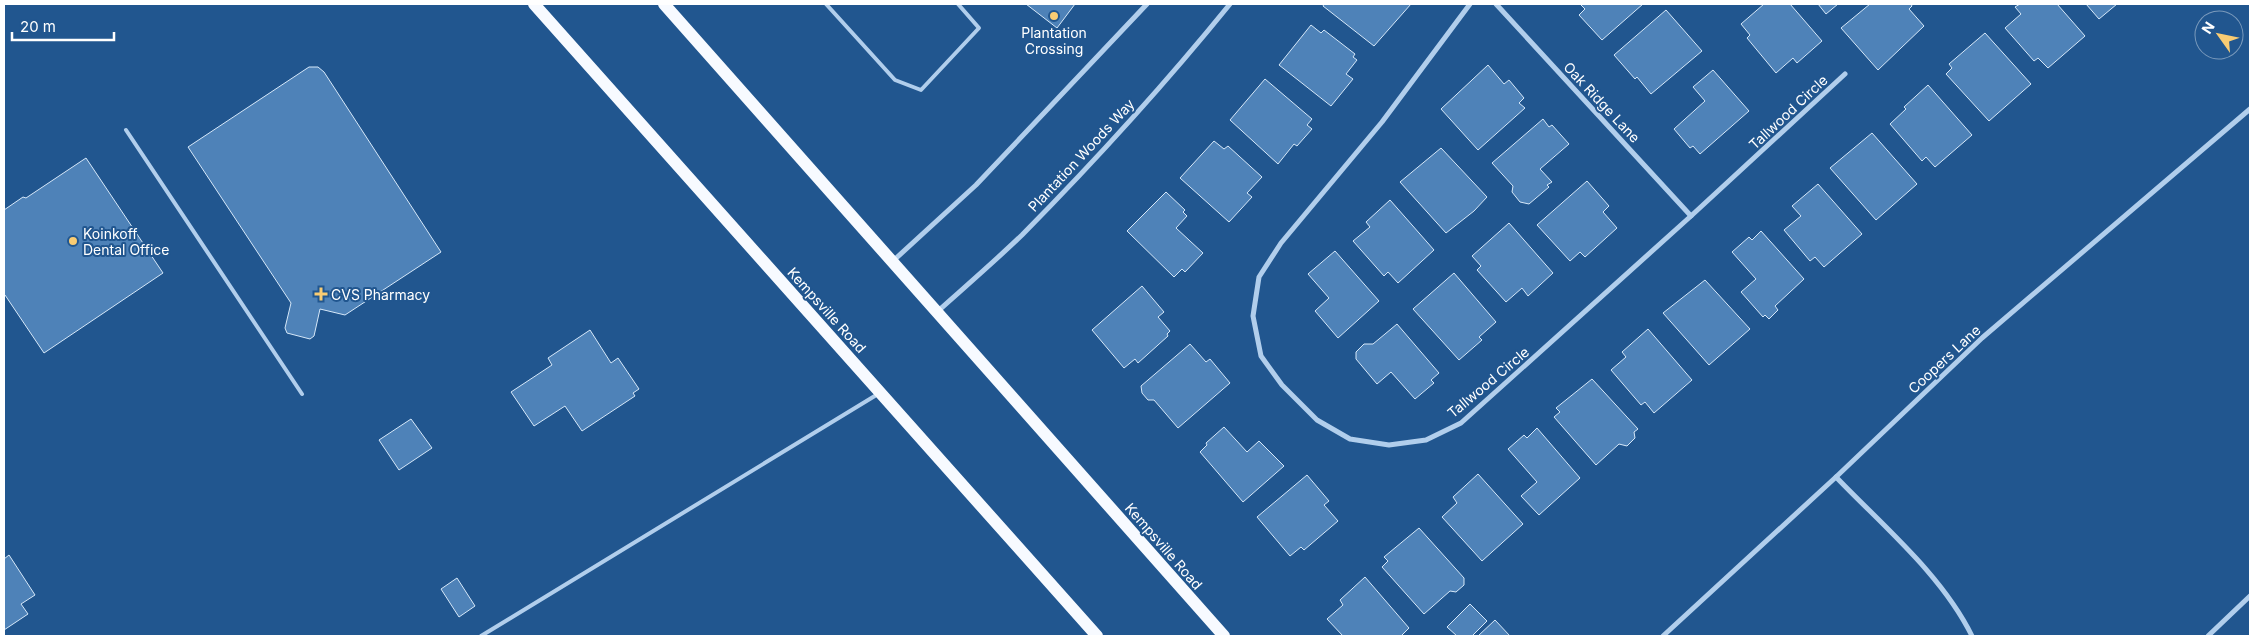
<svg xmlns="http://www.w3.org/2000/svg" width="2254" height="640" font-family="Inter,sans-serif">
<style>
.building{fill:#4e82b8;stroke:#d6e8f9}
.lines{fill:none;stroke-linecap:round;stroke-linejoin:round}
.service{stroke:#b1ceec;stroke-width:4}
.minor{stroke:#b1ceec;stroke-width:5}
.primary{stroke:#f7faff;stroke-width:12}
.poi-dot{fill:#f9cc73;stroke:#21568f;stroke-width:2}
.labels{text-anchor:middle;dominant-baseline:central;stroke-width:4;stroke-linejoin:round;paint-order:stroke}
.poi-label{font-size:14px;fill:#fff;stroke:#21568f;text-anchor:start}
.street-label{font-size:14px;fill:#fff;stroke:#21568f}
</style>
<rect width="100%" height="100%" fill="#21568f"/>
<g class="building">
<path d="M1026,4H1075L1057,28Z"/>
<path d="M1324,4H1411L1374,46L1323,6Z"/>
<path d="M1580,4H1643L1602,40L1579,15L1585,9Z"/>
<path d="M1764,4H1790L1822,41L1797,63L1793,58L1776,73L1747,38L1750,35L1741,24Z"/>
<path d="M1818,4H1838L1826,14Z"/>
<path d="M1870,4H1911L1912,6L1909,9L1924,26L1878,70L1841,28Z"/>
<path d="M2020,4H2057L2085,36L2048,68L2038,58L2034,61L2005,28L2021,14L2015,7Z"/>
<path d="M2086,4H2117L2099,19Z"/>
<path d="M1666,10L1702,51L1651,94L1637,77L1635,79L1614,55Z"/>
<path d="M1311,25L1321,33L1324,30L1355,54L1353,57L1357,60L1346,74L1353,79L1331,106L1279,65Z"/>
<path d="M1985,33L2031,84L1989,121L1946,74L1952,68L1949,64Z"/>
<path d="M1488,65L1504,84L1509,80L1524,98L1519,103L1525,108L1478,150L1441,109Z"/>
<path d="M309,67H318L324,72L441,252L345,315L320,309L314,336L310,339L287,333L285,328L291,303L188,147Z"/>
<path d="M1713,70L1749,111L1700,154L1693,146L1690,148L1674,129L1705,101L1693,87Z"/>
<path d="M1265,79L1312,119L1307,125L1312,129L1297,146L1294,144L1278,164L1230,120Z"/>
<path d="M1928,85L1972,135L1935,167L1926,157L1922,161L1890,124L1906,109L1904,107Z"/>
<path d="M1543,119L1549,127L1552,125L1569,144L1540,169L1552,182L1547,185L1549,187L1529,204L1520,202L1512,192L1513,186L1492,163Z"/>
<path d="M1872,133L1917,184L1876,220L1830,168Z"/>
<path d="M1214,141L1224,149L1228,146L1262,177L1247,193L1252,197L1229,222L1180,178Z"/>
<path d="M1441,148L1487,197L1474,211L1446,233L1400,182Z"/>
<path d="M86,158L163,273L44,353L5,295L4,296V210L23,197L26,198Z"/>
<path d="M1587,181L1609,206L1603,212L1617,228L1585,257L1580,252L1570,261L1537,225Z"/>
<path d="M1818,184L1862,234L1824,267L1815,257L1810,261L1784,230L1801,216L1792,206Z"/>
<path d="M1166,192L1185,210L1183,212L1187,216L1176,228L1203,253L1185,272L1182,269L1174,277L1127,231Z"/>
<path d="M1390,200L1434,250L1398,283L1388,272L1384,276L1353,241L1370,227L1366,222Z"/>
<path d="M1509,223L1553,273L1528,296L1522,288L1506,302L1477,270L1481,266L1472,256Z"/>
<path d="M1761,231L1804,279L1775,306L1778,310L1769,319L1765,315L1763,317L1741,292L1756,279L1732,252L1749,237L1752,240Z"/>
<path d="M1335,251L1379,301L1338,338L1315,311L1329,298L1308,274Z"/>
<path d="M1454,273L1496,322L1479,337L1482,340L1459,360L1413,309Z"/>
<path d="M1705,280L1750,329L1709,365L1663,313Z"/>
<path d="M1142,286L1164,312L1158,317L1170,331L1167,334L1168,336L1138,363L1135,359L1124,368L1092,330Z"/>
<path d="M1397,324L1439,373L1431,380L1434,383L1415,399L1391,372L1377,384L1356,359V352L1364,344H1373Z"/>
<path d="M1648,329L1692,380L1654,413L1645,402L1641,405L1611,370L1626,357L1622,352Z"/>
<path d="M590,330L611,363L618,358L639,389L633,393L635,396L582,431L565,406L534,426L511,392L552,365L548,358Z"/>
<path d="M1190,344L1206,362L1210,359L1230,383L1178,428L1154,400H1148L1142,393L1141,386Z"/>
<path d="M1592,379L1638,429L1634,432L1635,438L1627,446L1619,444L1596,465L1554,417L1560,412L1556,408Z"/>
<path d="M411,419L432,448L399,470L379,440Z"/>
<path d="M1224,427L1247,452L1259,441L1284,466L1243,502L1200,452L1207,445L1206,443Z"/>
<path d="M1537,428L1580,478L1539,515L1521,496L1537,482L1508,449L1524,435L1527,438Z"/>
<path d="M1478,474L1523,524L1482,561L1442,517L1457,503L1453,497Z"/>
<path d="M1307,475L1329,501L1324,505L1338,521L1304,550L1301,547L1290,556L1257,517Z"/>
<path d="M1419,528L1464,578V585L1456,592L1450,591L1424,614L1382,567L1388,561L1384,557Z"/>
<path d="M9,555L35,595L21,604L28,614L4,630V559Z"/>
<path d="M1365,577L1409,628L1401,636H1343L1327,619L1343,605L1340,600Z"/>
<path d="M457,578L475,606L459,617L441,589Z"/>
<path d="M1470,604L1487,621L1472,636H1457L1447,627Z"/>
<path d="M1495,620L1510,636H1478Z"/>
</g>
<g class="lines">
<g class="service">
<path d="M826,4L895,80L921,90L979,28L958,4"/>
<path d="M126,130L302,394"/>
<path d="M481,636L878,394"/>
</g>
<g class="minor">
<path d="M1470,4L1382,122L1281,243L1259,277L1253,316L1261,356L1282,385L1317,420L1350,439L1389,445L1426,440L1461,423L1691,216L1845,74"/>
<path d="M1496,4L1691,216"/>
<path d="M893,261L976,185L1147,4"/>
<path d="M938,311C966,286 995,261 1022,235C1095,161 1165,84 1230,4"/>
<path d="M1836,477C1883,526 1942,575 1972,636"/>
<path d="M1663,636L1836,477L1982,338L2250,109"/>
<path d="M2208,636L2250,596"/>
</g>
<g class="primary">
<path d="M534,4L1097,636"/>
<path d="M664,4L1224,636"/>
</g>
</g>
<g class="poi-dot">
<circle cx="1054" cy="16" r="5"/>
<circle cx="73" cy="241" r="5"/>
<path d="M318.5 286.5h5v5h5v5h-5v5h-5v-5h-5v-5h5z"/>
</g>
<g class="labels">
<g class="poi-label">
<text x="1054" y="32" text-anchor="middle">Plantation<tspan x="1054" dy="16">Crossing</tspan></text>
<text x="83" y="233">Koinkoff<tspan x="83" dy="16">Dental Office</tspan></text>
<text x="331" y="294">CVS Pharmacy</text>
</g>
<g class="street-label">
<text transform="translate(1602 102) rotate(47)">Oak Ridge Lane</text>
<text transform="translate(1788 112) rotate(-43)">Tallwood Circle</text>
<text transform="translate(1081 155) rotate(-47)">Plantation Woods Way</text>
<text transform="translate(827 310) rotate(48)">Kempsville Road</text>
<text transform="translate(1944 359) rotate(-43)">Coopers Lane</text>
<text transform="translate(1488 382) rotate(-40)">Tallwood Circle</text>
<text transform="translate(1164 546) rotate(49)">Kempsville Road</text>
</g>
</g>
<rect width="2254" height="640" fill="none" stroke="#ffffff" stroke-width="10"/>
<g transform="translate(2219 35) rotate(303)"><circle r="24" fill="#21568f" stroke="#7a9abc"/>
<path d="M0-4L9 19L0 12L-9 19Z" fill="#f9cc73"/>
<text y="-8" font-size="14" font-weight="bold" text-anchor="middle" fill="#ffffff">N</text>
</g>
<path d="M12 32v8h102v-8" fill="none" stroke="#ffffff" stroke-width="2.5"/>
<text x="20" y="32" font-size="15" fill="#ffffff" stroke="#21568f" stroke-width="4" paint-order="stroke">20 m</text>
</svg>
